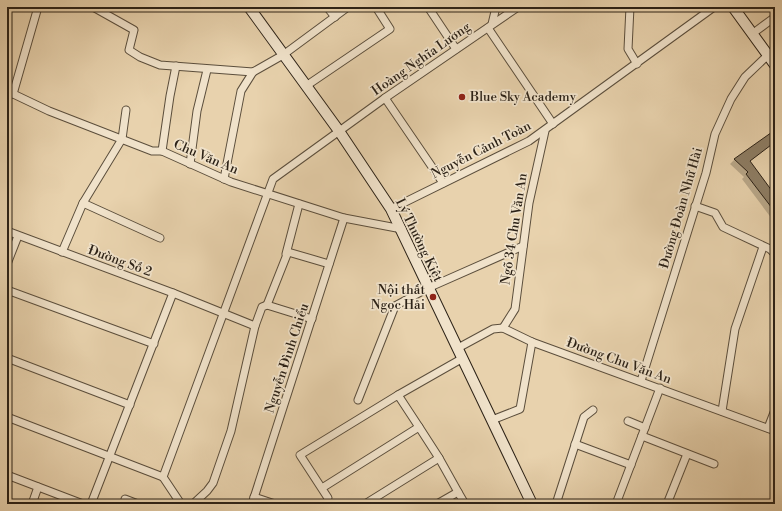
<svg xmlns="http://www.w3.org/2000/svg" width="782" height="511" font-family="'Libre Bodoni',serif">
<style>
.shadow{fill:#0003}
.building{fill:#8e7e65;stroke:#2c2217}
.lines{fill:none;stroke-linecap:round;stroke-linejoin:round}
.street-casing{stroke:#5b4e3c;stroke-width:9}
.secondary-casing{stroke:#2c2217;stroke-width:12}
.street{stroke:#f0e2ca;stroke-width:7}
.secondary{stroke:#f0e2ca;stroke-width:10}
.poi-dot{fill:#8f2418;stroke:#f0e2ca;stroke-width:1.5}
.labels{text-anchor:middle;dominant-baseline:central;stroke-width:3.5;stroke-linejoin:round;paint-order:stroke}
.street-label{font-size:13px;fill:#2c2217;stroke:#f0e2ca}
.poi-label{font-size:13px;fill:#2c2217;stroke:#f0e2ca;text-anchor:start}
</style>
<rect width="100%" height="100%" fill="#e8d2ad"/>
<filter id="stains"><feTurbulence type="fractalNoise" baseFrequency=".005" numOctaves="4"/><feColorMatrix values="0 0 0 0 .2 0 0 0 0 .09 0 0 0 0 .02 0 0 0 .5 -.17"/></filter>
<radialGradient id="worn" r=".72"><stop offset=".6" stop-color="#630" stop-opacity="0"/><stop offset="1" stop-color="#630" stop-opacity=".3"/></radialGradient>
<g class="shadow">
<path d="M775,33V46L770,38Z"/>
<path d="M775,136V149L773,143L749,162L775,196V223L742,179L744,177L730,164L735,159Z"/>
<path d="M775,418V427L772,426Z"/>
</g>
<path class="building" d="M775,130V142L750,161L775,195V212L746,174L748,172L734,159Z"/>
<g class="lines">
<g class="street-casing">
<g id="street">
<path d="M93,7L134,30L129,50L140,57L160,65L253,72L283,55L348,7"/>
<path d="M327,7L335,17"/>
<path d="M428,7L456,49"/>
<path d="M630,7L628,49L637,64"/>
<path d="M492,24L496,7"/>
<path d="M488,28L553,124"/>
<path d="M752,34L775,17"/>
<path d="M306,86L390,29L376,7"/>
<path d="M7,91L49,111L152,151H162L231,182L344,218L402,229"/>
<path d="M13,94L38,7"/>
<path d="M385,98L443,183"/>
<path d="M126,110L122,139L83,203L160,238"/>
<path d="M162,151L170,96L176,66"/>
<path d="M190,164L197,111L207,70"/>
<path d="M224,179L241,91L253,72"/>
<path d="M695,206L715,213L723,227L770,249L775,254"/>
<path d="M391,209L529,141L714,7"/>
<path d="M7,231L173,293L255,326"/>
<path d="M62,252L83,203"/>
<path d="M286,254L299,204"/>
<path d="M7,264L18,236"/>
<path d="M7,290L154,344"/>
<path d="M267,305L288,252L329,264"/>
<path d="M503,328L515,309L529,203L545,131"/>
<path d="M458,348L493,329L503,328L532,342L775,431"/>
<path d="M7,358L130,405"/>
<path d="M641,381L706,173L715,134L731,99L745,77L768,55"/>
<path d="M398,395L463,358"/>
<path d="M358,400L395,306L428,288L523,246"/>
<path d="M722,411L735,329L763,247"/>
<path d="M7,417L163,477L181,504"/>
<path d="M492,420L520,409L532,342"/>
<path d="M628,421L645,428"/>
<path d="M768,428L775,410"/>
<path d="M642,436L714,464"/>
<path d="M575,444L631,465"/>
<path d="M7,475L83,504"/>
<path d="M163,477L273,179L385,98L518,7"/>
<path d="M322,488L419,427L398,395L300,455L328,498L326,504"/>
<path d="M458,492L465,504"/>
<path d="M254,497L275,504"/>
<path d="M125,499L138,504"/>
<path d="M32,504L38,487"/>
<path d="M91,504L173,293"/>
<path d="M117,504H118"/>
<path d="M193,504L207,491L213,483L231,431L255,326L262,307L267,305L312,319"/>
<path d="M252,504L344,218"/>
<path d="M365,504L439,458L419,427"/>
<path d="M437,504L458,492L439,458"/>
<path d="M556,504L584,417L593,410"/>
<path d="M616,504L660,388"/>
<path d="M667,504L687,454"/>
</g>
</g>
<g class="secondary-casing">
<g id="secondary">
<path d="M249,7L339,131L391,209L532,504"/>
<path d="M733,7L775,65"/>
</g>
</g>
<use href="#street" class="street"/>
<use href="#secondary" class="secondary"/>
</g>
<g class="poi-dot">
<circle cx="462" cy="97" r="4"/>
<circle cx="433" cy="297" r="4"/>
</g>
<g class="labels">
<g class="street-label">
<text transform="translate(421 59) rotate(-35)">Hoàng Nghĩa Lương</text>
<text transform="translate(481 150) rotate(-27)">Nguyễn Cảnh Toàn</text>
<text transform="translate(206 157) rotate(23)">Chu Văn An</text>
<text transform="translate(681 208) rotate(-74)">Đường Đoàn Nhữ Hài</text>
<text transform="translate(514 229) rotate(-81)">Ngõ 34 Chu Văn An</text>
<text transform="translate(419 240) rotate(64)">Lý Thường Kiệt</text>
<text transform="translate(120 261) rotate(20)">Đường Số 2</text>
<text transform="translate(287 358) rotate(-72)">Nguyễn Đình Chiểu</text>
<text transform="translate(619 361) rotate(20)">Đường Chu Văn An</text>
</g>
<g class="poi-label">
<text x="470" y="97">Blue Sky Academy</text>
<text x="425" y="290" text-anchor="end">Nội thất<tspan x="425" dy="15">Ngọc Hải</tspan></text>
</g>
</g>
<rect width="782" height="511" fill="none" stroke="#e8d2ad" stroke-width="24"/>
<rect x="8" y="8" width="766" height="495" fill="none" stroke="#2c2217" stroke-width="2"/>
<rect x="12" y="12" width="758" height="487" fill="none" stroke="#2c2217"/>
<rect width="100%" height="100%" filter="url(#stains)"/>
<rect width="100%" height="100%" fill="url(#worn)"/>
</svg>
